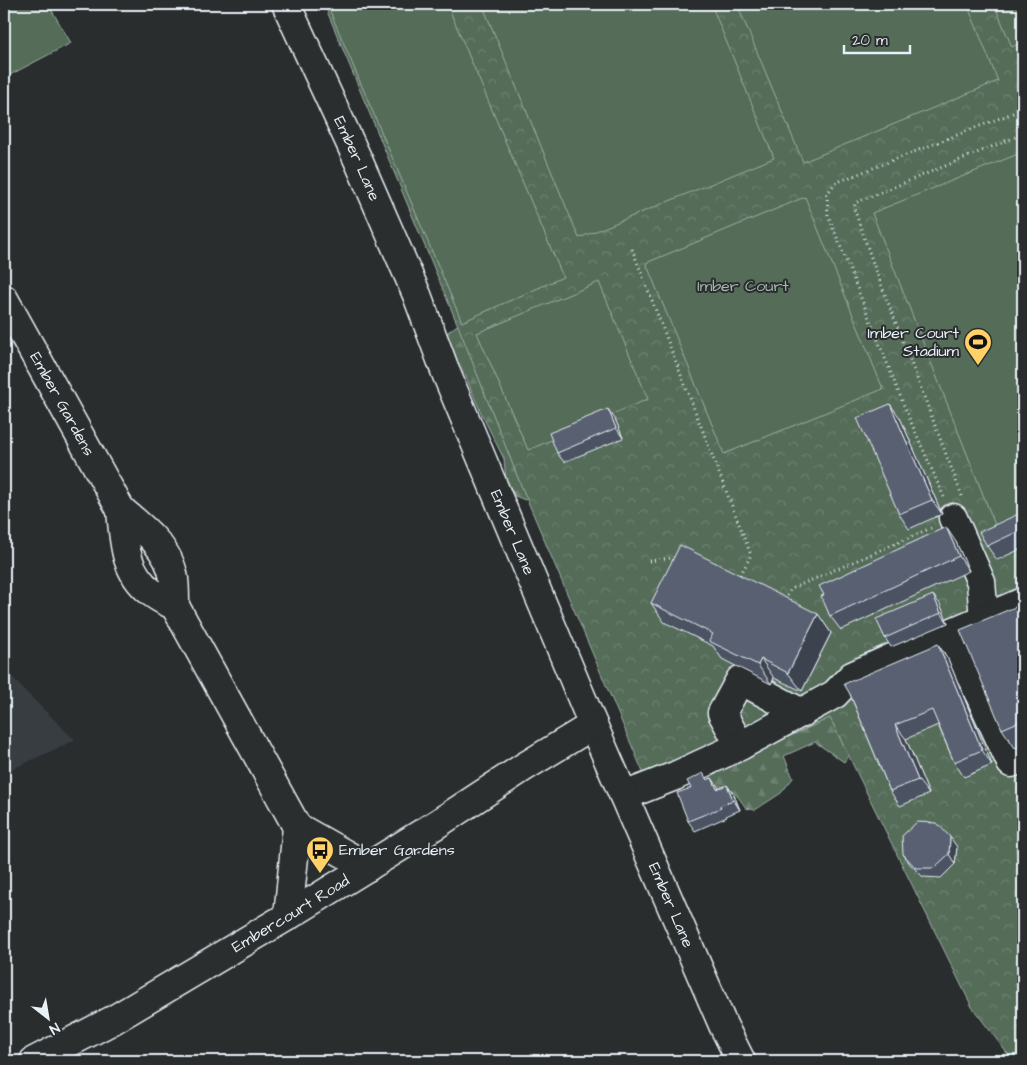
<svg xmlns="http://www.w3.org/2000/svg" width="1027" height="1065" font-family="'Architects Daughter',sans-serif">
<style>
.built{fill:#383c42}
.forest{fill:url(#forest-firs);stroke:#9eaea8}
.park{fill:url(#park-crowns);stroke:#9eaea8}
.garden{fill:#556c59;stroke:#9eaea8}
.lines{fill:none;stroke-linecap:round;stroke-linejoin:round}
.minor-casing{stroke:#e8f1f8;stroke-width:31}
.major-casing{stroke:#e8f1f8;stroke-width:31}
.path{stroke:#e8f1f8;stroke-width:3;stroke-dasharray:1 4;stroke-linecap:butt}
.minor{stroke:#2a2d2e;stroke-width:28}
.major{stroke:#2a2d2e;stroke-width:28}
.wall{fill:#4c5362;stroke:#e8f1f8}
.shaded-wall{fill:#3e4350;stroke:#e8f1f8}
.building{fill:#586072;stroke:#e8f1f8}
.labels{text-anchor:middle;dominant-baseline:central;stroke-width:4;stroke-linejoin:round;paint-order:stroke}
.street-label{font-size:16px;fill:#e8f1f8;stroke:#2a2d2e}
.park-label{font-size:16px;fill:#a6b5b0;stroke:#2a2d2e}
.poi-label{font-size:16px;fill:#e8f1f8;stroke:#2a2d2e;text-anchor:end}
</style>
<defs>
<pattern id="forest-firs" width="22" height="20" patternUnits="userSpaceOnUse" patternTransform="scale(1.25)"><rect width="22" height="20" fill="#556c59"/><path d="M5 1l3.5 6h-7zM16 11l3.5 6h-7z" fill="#6d8172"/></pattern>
<pattern id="park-crowns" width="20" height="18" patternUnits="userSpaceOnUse" patternTransform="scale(1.25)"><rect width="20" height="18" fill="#556c59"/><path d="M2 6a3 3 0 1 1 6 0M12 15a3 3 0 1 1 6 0" fill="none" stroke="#6d8172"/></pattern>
</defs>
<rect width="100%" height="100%" fill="#2a2d2e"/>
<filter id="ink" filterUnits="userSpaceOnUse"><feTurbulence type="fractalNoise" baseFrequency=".02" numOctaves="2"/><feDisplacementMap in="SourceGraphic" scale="10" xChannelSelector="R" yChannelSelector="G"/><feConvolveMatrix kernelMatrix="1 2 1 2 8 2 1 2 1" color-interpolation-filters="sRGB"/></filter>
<g filter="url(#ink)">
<path class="built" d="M4,667L21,687L75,740L4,773Z"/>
<g class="forest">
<path d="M459,324L538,494L525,500L515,496L506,480L504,459L482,415L465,375L450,362L442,339L449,331Z"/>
<path d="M833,698L853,749L844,762L815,742L784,756L793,778L781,793L755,810L746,808C737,795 732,787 715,785L709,779L730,757Z"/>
</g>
<path class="park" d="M324,4H1023V1061H1013L972,1007L830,718L654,798L520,483L459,328Z"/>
<g class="garden">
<path d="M4,4H48L71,43L4,78Z"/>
<path d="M327,4H447L563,277L462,322Z"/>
<path d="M482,4H711L774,158L579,238Z"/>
<path d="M737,4H967L998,81L803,162Z"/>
<path d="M994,4H1023V42L1012,47Z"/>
<path d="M1023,152V519L997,530L872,213Z"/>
<path d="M805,197L883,389L724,454L646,263Z"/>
<path d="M599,282L648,399L528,450L477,333Z"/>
</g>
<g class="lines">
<g class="minor-casing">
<g id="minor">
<path id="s1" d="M4,299L121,510"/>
<path d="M953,518L981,582L984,619"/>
<path d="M175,606C167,602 158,598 151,592C124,571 124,541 121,510C143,528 170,549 174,579C175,588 175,597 175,606L297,827L368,867"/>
<path d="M951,633L1011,763L1023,758"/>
<path d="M740,746L722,713L740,680L802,713"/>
<path d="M624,796L675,776L740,746L835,694L852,676L903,653L1023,602"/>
<path d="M288,916L297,827"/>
</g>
</g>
<g class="major-casing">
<g id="major">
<path id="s2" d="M286,4L358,160L417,295L446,373L593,725L723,1025L741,1061"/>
<path id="s3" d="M34,1061L113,1020L288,916L437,824L524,767L593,725"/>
</g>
</g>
<g class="path">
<path d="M632,249L751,555L739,578"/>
<path d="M962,496L873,263L854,208L855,203L1023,134"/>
<path d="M944,497L907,413L828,215L827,194L835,183L1023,109"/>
<path d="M649,561L678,557"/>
<path d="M784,600L791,589L931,528"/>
</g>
<use href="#minor" class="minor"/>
<use href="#major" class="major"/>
</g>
<g class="wall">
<path d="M900,418L942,514L909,529L899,514Z"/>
<path d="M615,419L623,438L564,462L557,453Z"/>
<path d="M1023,512V548L997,560L987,546Z"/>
<path d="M956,542L969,571L841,630L830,616Z"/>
<path d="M651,603L818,614L831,633L802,691L774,678L771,684L722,659L713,646L664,622Z"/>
<path d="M940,604L948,623L891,647L885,638Z"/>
<path d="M1020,605L1023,609V745L1015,748L1002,729Z"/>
<path d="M948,659L992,765L964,777L954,762L938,725L906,739L929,794L900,806L890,791L850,694Z"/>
<path d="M708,780L719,788L734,795L740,810L726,816L727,817L695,831L688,821Z"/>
<path d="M957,847L955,864L941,878L923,877L910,864L903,854Z"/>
</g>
<g class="shaded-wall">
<path d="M890,404L900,418L942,514L932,500Z"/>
<path d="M608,409L615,419L623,438L616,428Z"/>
<path d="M946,527L956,542L969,571L959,556Z"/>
<path d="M933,595L940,604L948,623L941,613Z"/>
<path d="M818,614L831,633L802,691L788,673Z"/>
<path d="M938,644L948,659L992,765L982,750Z"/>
<path d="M761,659L774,678L771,684L758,665Z"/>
<path d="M895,725L906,739L929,794L918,780Z"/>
<path d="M712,778L719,788L724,799L717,789Z"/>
<path d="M727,785L734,795L740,810L733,800Z"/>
<path d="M950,837L957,847L955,864L949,854Z"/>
</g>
<g class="building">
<path d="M890,404L932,500L899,514L857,418Z"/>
<path d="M608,409L616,428L557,453L549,433Z"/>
<path d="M1023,512V529L987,546L979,532Z"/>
<path d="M946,527L959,556L830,616L821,596L824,595L819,586Z"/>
<path d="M680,545L818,614L788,673L761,659L758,665L709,641L713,634L651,603Z"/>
<path d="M933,595L941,613L885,638L876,619Z"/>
<path d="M1020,605L1023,612V720L1002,729L960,630Z"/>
<path d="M938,644L982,750L954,762L932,710L895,725L918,780L890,791L850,694L844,684Z"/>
<path d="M703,773L707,780L712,778L717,789L727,785L733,800L720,806L721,808L688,821L677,793L691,788L687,781Z"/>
<path d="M917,822L937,823L950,837L949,854L934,868H916L903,854L902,836Z"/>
</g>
</g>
<defs>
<g id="stadium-pin" transform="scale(1.4375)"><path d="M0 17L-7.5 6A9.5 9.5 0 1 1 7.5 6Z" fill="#ffd166" stroke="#2a2d2e"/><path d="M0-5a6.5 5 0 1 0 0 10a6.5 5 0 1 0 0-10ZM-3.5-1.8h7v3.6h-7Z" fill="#111"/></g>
<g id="bus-pin" transform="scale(1.4375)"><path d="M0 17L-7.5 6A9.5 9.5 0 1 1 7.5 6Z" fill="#ffd166" stroke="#2a2d2e"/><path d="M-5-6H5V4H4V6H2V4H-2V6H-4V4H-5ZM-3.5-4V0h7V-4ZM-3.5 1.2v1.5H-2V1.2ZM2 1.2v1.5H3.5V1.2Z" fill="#111"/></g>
</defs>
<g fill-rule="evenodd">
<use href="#stadium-pin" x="978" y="342"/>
<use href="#bus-pin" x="320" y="850"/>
</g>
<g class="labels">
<g class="street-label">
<text stroke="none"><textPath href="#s2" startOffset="170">Ember Lane</textPath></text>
<text stroke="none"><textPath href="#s1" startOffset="120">Ember Gardens</textPath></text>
<text stroke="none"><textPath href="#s2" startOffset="575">Ember Lane</textPath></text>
<text stroke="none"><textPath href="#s2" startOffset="980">Ember Lane</textPath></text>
<text stroke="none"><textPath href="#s3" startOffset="296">Embercourt Road</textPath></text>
</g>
<g class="park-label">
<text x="743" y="286">Imber Court</text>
</g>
<g class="poi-label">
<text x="959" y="333">Imber Court<tspan x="959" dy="18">Stadium</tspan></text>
<text x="339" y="850" text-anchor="start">Ember Gardens</text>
</g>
</g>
<rect width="1027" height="1065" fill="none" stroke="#2a2d2e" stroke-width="20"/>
<rect x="10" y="10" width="1007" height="1045" fill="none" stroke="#e8f1f8" stroke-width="2" filter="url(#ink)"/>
<g transform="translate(48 1018) rotate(149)" stroke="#2a2d2e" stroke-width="4" paint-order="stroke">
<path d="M0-4L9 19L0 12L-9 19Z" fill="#e8f1f8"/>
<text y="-8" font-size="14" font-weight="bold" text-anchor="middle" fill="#e8f1f8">N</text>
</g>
<path d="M844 45v8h66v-8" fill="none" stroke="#e8f1f8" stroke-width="2.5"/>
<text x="852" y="45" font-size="15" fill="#e8f1f8" stroke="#2a2d2e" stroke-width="4" paint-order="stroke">20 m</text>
</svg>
